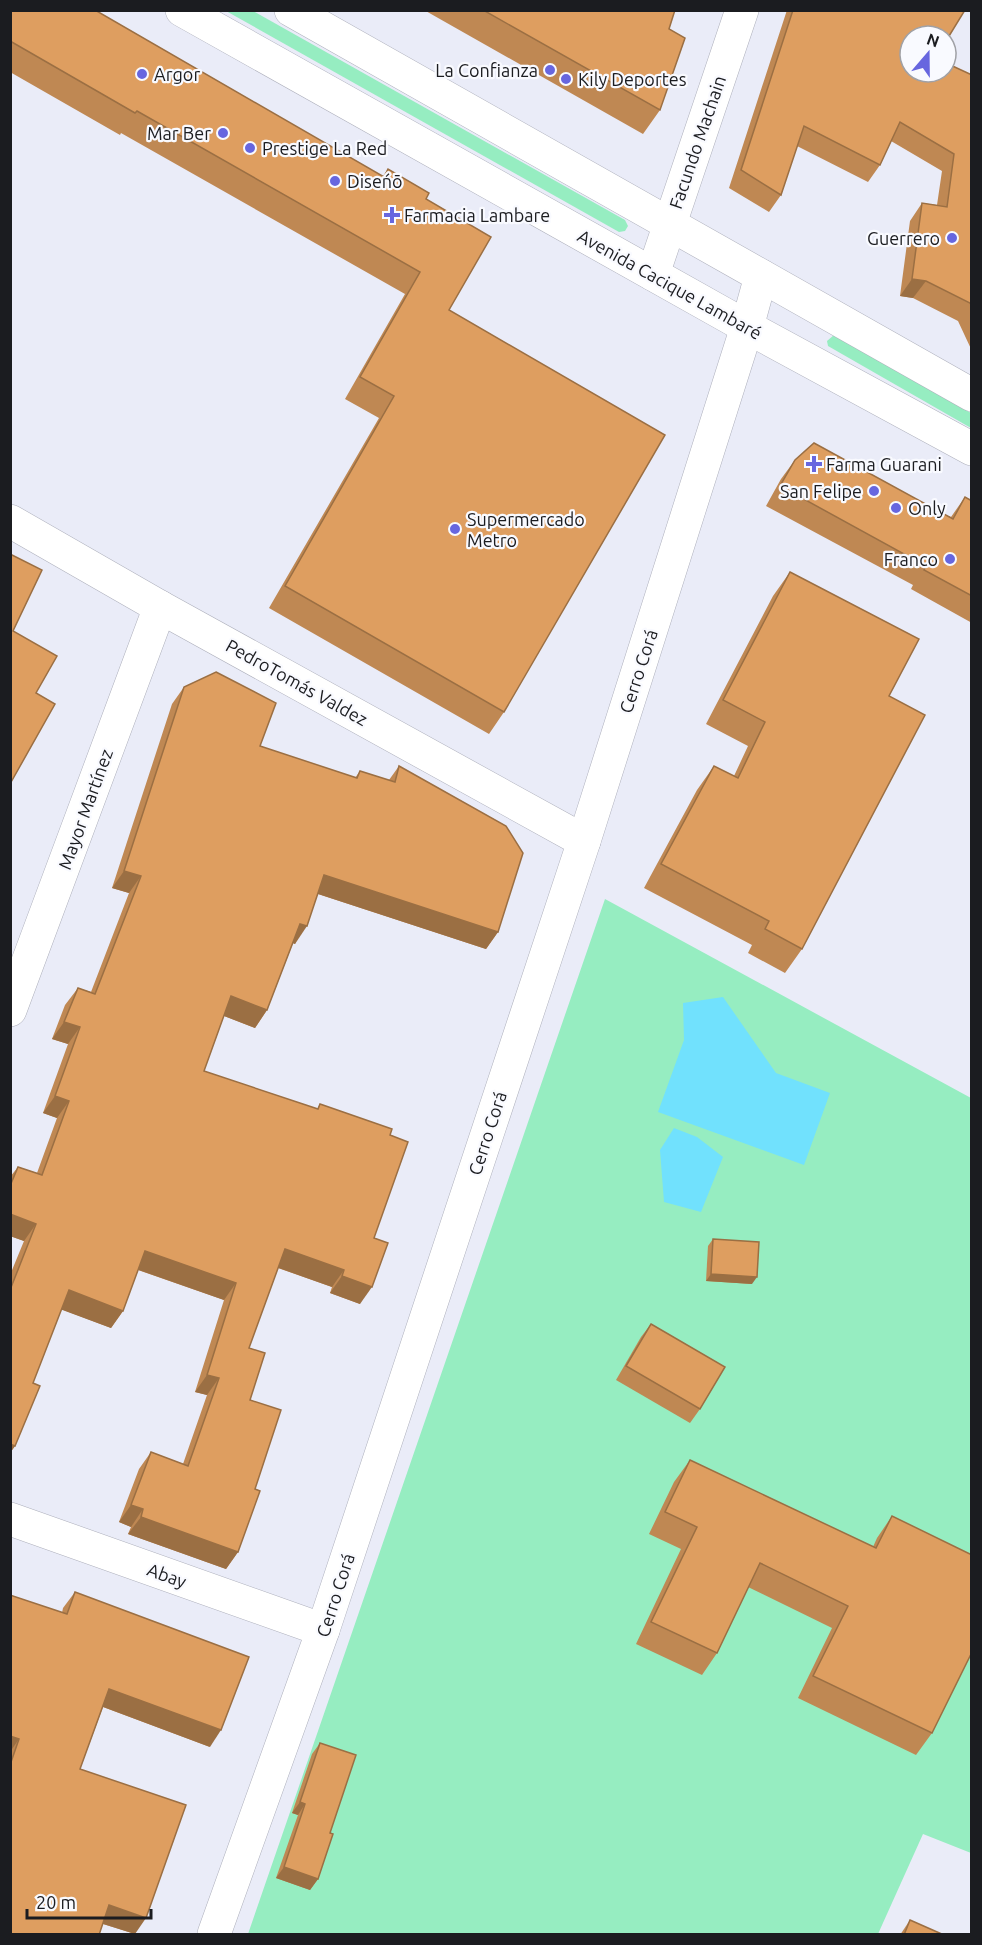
<svg xmlns="http://www.w3.org/2000/svg" width="982" height="1945" font-family="Ubuntu,sans-serif">
<style>
.green{fill:#96edc1}
.water{fill:#71e1fd}
.lines{fill:none;stroke-linecap:round;stroke-linejoin:round}
.minor-casing{stroke:#aeb0bc;stroke-width:34}
.major-casing{stroke:#aeb0bc;stroke-width:34}
.minor{stroke:#fff;stroke-width:33}
.major{stroke:#fff;stroke-width:33}
.wall{fill:#bf8853}
.shaded-wall{fill:#9b6f43}
.building{fill:#de9e60;stroke:#9b6f43;stroke-width:1.5}
.poi-dot{fill:#6766df;stroke:#f9faff;stroke-width:2}
.labels{text-anchor:middle;dominant-baseline:central;stroke-width:4.5;stroke-linejoin:round;paint-order:stroke}
.poi-label{font-size:18px;fill:#1b1c20;stroke:#f9faff;text-anchor:start}
.street-label{font-size:18px;fill:#1b1c20;stroke:#f9faff}
</style>
<rect width="100%" height="100%" fill="#eaecf8"/>
<g class="green">
<path d="M226,11H253L625,220L628,226L625,231L619,232Z"/>
<path d="M834,335L971,413V428L828,346L827,341Z"/>
<path d="M605,899L971,1098V1853L923,1834L878,1934H248Z"/>
</g>
<g class="water">
<path d="M723,997L776,1073L830,1093L804,1165L658,1112L684,1040L683,1003Z"/>
<path d="M674,1128L697,1137L723,1157L701,1212L664,1202L660,1150Z"/>
</g>
<g class="lines">
<g class="minor-casing">
<g id="minor">
<path d="M653,274L742,10"/>
<path d="M10,521L160,607L584,841"/>
<path d="M10,1010L160,607"/>
<path d="M10,1519L323,1630"/>
<path d="M214,1934L323,1630L584,841L747,327L761,276"/>
</g>
</g>
<g class="major-casing">
<g id="major">
<path d="M182,10L747,327L972,449"/>
<path d="M291,10L972,395"/>
</g>
</g>
<use href="#minor" class="minor"/>
<use href="#major" class="major"/>
</g>
<g class="wall">
<path d="M10,10L383,176L388,169L426,199L449,310L504,712L489,734L269,608L379,418L345,399L405,294L121,133L120,135L10,72Z"/>
<path d="M424,10H675L669,29L660,110L643,134Z"/>
<path d="M787,10H965L910,72L972,75V351L958,321L913,298L900,296L910,221L922,203L937,205L942,171L891,141L880,165L868,182L797,146L781,195L769,212L729,188Z"/>
<path d="M795,460L951,517L965,497L972,501V623L911,589L913,585L766,506L781,479Z"/>
<path d="M790,572L889,696L802,949L785,973L748,953L752,945L644,888L697,790L714,766L734,776L748,746L706,724L773,596Z"/>
<path d="M184,687L260,746L355,778L360,771L389,780L399,766L498,932L486,949L318,894L295,944L293,943L267,1010L255,1028L224,1016L204,1071L317,1109L320,1104L390,1135L374,1238L360,1304L330,1293L332,1287L278,1268L249,1348L250,1400L255,1489L238,1552L226,1569L128,1534L131,1527L119,1522L139,1469L151,1452L183,1464L207,1395L195,1392L224,1300L138,1270L123,1311L111,1328L61,1309L33,1383L15,1446L10,1453V1275L24,1241L10,1236V1177L18,1167L37,1173L57,1118L43,1113L68,1044L52,1039L65,1005L78,988L91,992L129,893L112,888L172,704Z"/>
<path d="M713,1239L752,1284L706,1281L708,1246Z"/>
<path d="M651,1324L700,1409L690,1423L616,1380L641,1337Z"/>
<path d="M690,1460L873,1547L877,1538L892,1516L932,1733L916,1755L798,1698L832,1628L748,1587L717,1653L702,1675L636,1644L681,1549L649,1534L674,1482Z"/>
<path d="M75,1592L210,1747L103,1707L80,1769L135,1934L103,1924L10,1935V1595L62,1613L63,1608Z"/>
<path d="M320,1743L330,1833L318,1879L310,1890L276,1878L298,1815L292,1813L312,1754Z"/>
<path d="M910,1920L944,1935H900Z"/>
</g>
<g class="shaded-wall">
<path d="M912,279L926,281L913,298L900,296Z"/>
<path d="M124,871L141,876L129,893L112,888Z"/>
<path d="M324,875L498,932L486,949L312,892Z"/>
<path d="M300,924L307,926L295,944L288,941Z"/>
<path d="M231,996L267,1010L255,1028L219,1014Z"/>
<path d="M64,1022L80,1027L68,1044L52,1039Z"/>
<path d="M55,1096L69,1101L57,1118L43,1113Z"/>
<path d="M10,1214L36,1224L24,1241L10,1236Z"/>
<path d="M285,1249L344,1270L332,1287L273,1266Z"/>
<path d="M145,1251L236,1283L224,1300L133,1268Z"/>
<path d="M711,1274L757,1277L752,1284L706,1281Z"/>
<path d="M342,1276L372,1287L360,1304L330,1293Z"/>
<path d="M69,1290L123,1311L111,1328L57,1308Z"/>
<path d="M207,1375L219,1378L207,1395L195,1392Z"/>
<path d="M10,1444L15,1446L10,1453Z"/>
<path d="M131,1505L143,1509L131,1527L119,1522Z"/>
<path d="M141,1517L238,1552L226,1569L128,1534Z"/>
<path d="M109,1689L221,1730L210,1747L98,1705Z"/>
<path d="M10,1736L19,1739L10,1752Z"/>
<path d="M300,1802L305,1804L298,1815L292,1813Z"/>
<path d="M284,1867L318,1879L310,1890L276,1878Z"/>
<path d="M109,1905L146,1918L135,1934L97,1922Z"/>
</g>
<g class="building">
<path d="M10,10H95L384,177L388,169L429,193L426,199L491,237L449,310L665,435L504,712L285,586L394,396L360,377L420,272L137,111L135,113L10,41Z"/>
<path d="M483,10H675L669,29L685,38L660,110Z"/>
<path d="M793,10H965L946,41V36H910V72H946V63L972,75V306L970,303L926,281L912,279L922,203L947,207L954,154L900,122L880,165L804,126L781,195L741,170Z"/>
<path d="M814,443L953,519L965,497L972,501V596L924,570L926,566L780,486L795,460Z"/>
<path d="M10,554L42,570L13,631L57,656L36,693L55,704L10,784Z"/>
<path d="M790,572L919,639L889,696L925,715L802,949L765,929L769,921L661,864L714,766L738,778L765,722L723,700Z"/>
<path d="M216,672L276,703L260,746L357,778L360,771L395,782L399,766L506,826L523,853L498,932L324,875L307,926L300,924L267,1010L231,996L204,1071L318,1109L320,1104L392,1129L390,1135L408,1142L374,1238L388,1243L372,1287L342,1276L344,1270L285,1249L249,1348L265,1353L250,1400L281,1410L255,1489L260,1491L238,1552L141,1517L143,1509L131,1505L151,1452L188,1466L219,1378L207,1375L236,1283L145,1251L123,1311L69,1290L33,1383L40,1386L15,1446L10,1444V1290L36,1224L10,1214V1186L18,1167L42,1175L69,1101L55,1096L80,1027L64,1022L78,988L95,994L141,876L124,871L184,687Z"/>
<path d="M713,1239L759,1242L757,1277L711,1274Z"/>
<path d="M651,1324L725,1367L700,1409L626,1366Z"/>
<path d="M690,1460L876,1548L892,1516L972,1555V1652L932,1733L813,1676L848,1606L760,1563L717,1653L651,1622L697,1527L665,1512Z"/>
<path d="M75,1592L249,1657L221,1730L109,1689L80,1769L186,1805L146,1918L109,1905L99,1935H10V1765L19,1739L10,1736V1595L67,1614Z"/>
<path d="M320,1743L356,1755L330,1833L333,1834L318,1879L284,1867L305,1804L300,1802Z"/>
<path d="M910,1920L944,1935H904Z"/>
</g>
<g class="poi-dot">
<circle cx="550" cy="70" r="6"/>
<circle cx="142" cy="74" r="6"/>
<circle cx="566" cy="79" r="6"/>
<circle cx="223" cy="133" r="6"/>
<circle cx="250" cy="148" r="6"/>
<circle cx="335" cy="181" r="6"/>
<path d="M389 206h6v6h6v6h-6v6h-6v-6h-6v-6h6z"/>
<circle cx="952" cy="238" r="6"/>
<path d="M811 455h6v6h6v6h-6v6h-6v-6h-6v-6h6z"/>
<circle cx="874" cy="491" r="6"/>
<circle cx="896" cy="508" r="6"/>
<circle cx="455" cy="529" r="6"/>
<circle cx="950" cy="559" r="6"/>
</g>
<g class="labels">
<g class="poi-label">
<text x="538" y="70" text-anchor="end">La Confianza</text>
<text x="154" y="74">Argor</text>
<text x="578" y="79">Kily Deportes</text>
<text x="211" y="133" text-anchor="end">Mar Ber</text>
<text x="262" y="148">Prestige La Red</text>
<text x="347" y="181">Diseńō</text>
<text x="404" y="215">Farmacia Lambare</text>
<text x="940" y="238" text-anchor="end">Guerrero</text>
<text x="826" y="464">Farma Guarani</text>
<text x="862" y="491" text-anchor="end">San Felipe</text>
<text x="908" y="508">Only</text>
<text x="467" y="519">Supermercado<tspan x="467" dy="21">Metro</tspan></text>
<text x="938" y="559" text-anchor="end">Franco</text>
</g>
<g class="street-label">
<text transform="translate(697 142) rotate(-71)">Facundo Machain</text>
<text transform="translate(670 284) rotate(29)">Avenida Cacique Lambaré</text>
<text transform="translate(638 671) rotate(-72)">Cerro Corá</text>
<text transform="translate(297 682) rotate(29)">PedroTomás Valdez</text>
<text transform="translate(85 809) rotate(-70)">Mayor Martínez</text>
<text transform="translate(487 1133) rotate(-72)">Cerro Corá</text>
<text transform="translate(167 1575) rotate(20)">Abay</text>
<text transform="translate(335 1595) rotate(-72)">Cerro Corá</text>
</g>
</g>
<rect width="982" height="1945" fill="none" stroke="#1b1c20" stroke-width="24"/>
<g transform="translate(928 54) rotate(20)"><circle r="28" fill="#f9faff" stroke="#a0a1a6" stroke-width="1.5"/>
<path d="M0-4.5L10 22L0 15L-10 22Z" fill="#6766df"/>
<text y="-9" font-size="16" font-weight="bold" text-anchor="middle" fill="#1b1c20">N</text>
</g>
<path d="M27 1909v9h124v-9" fill="none" stroke="#1b1c20" stroke-width="3"/>
<text x="36" y="1909" font-size="18" fill="#1b1c20" stroke="#f9faff" stroke-width="4.5" paint-order="stroke">20 m</text>
</svg>
